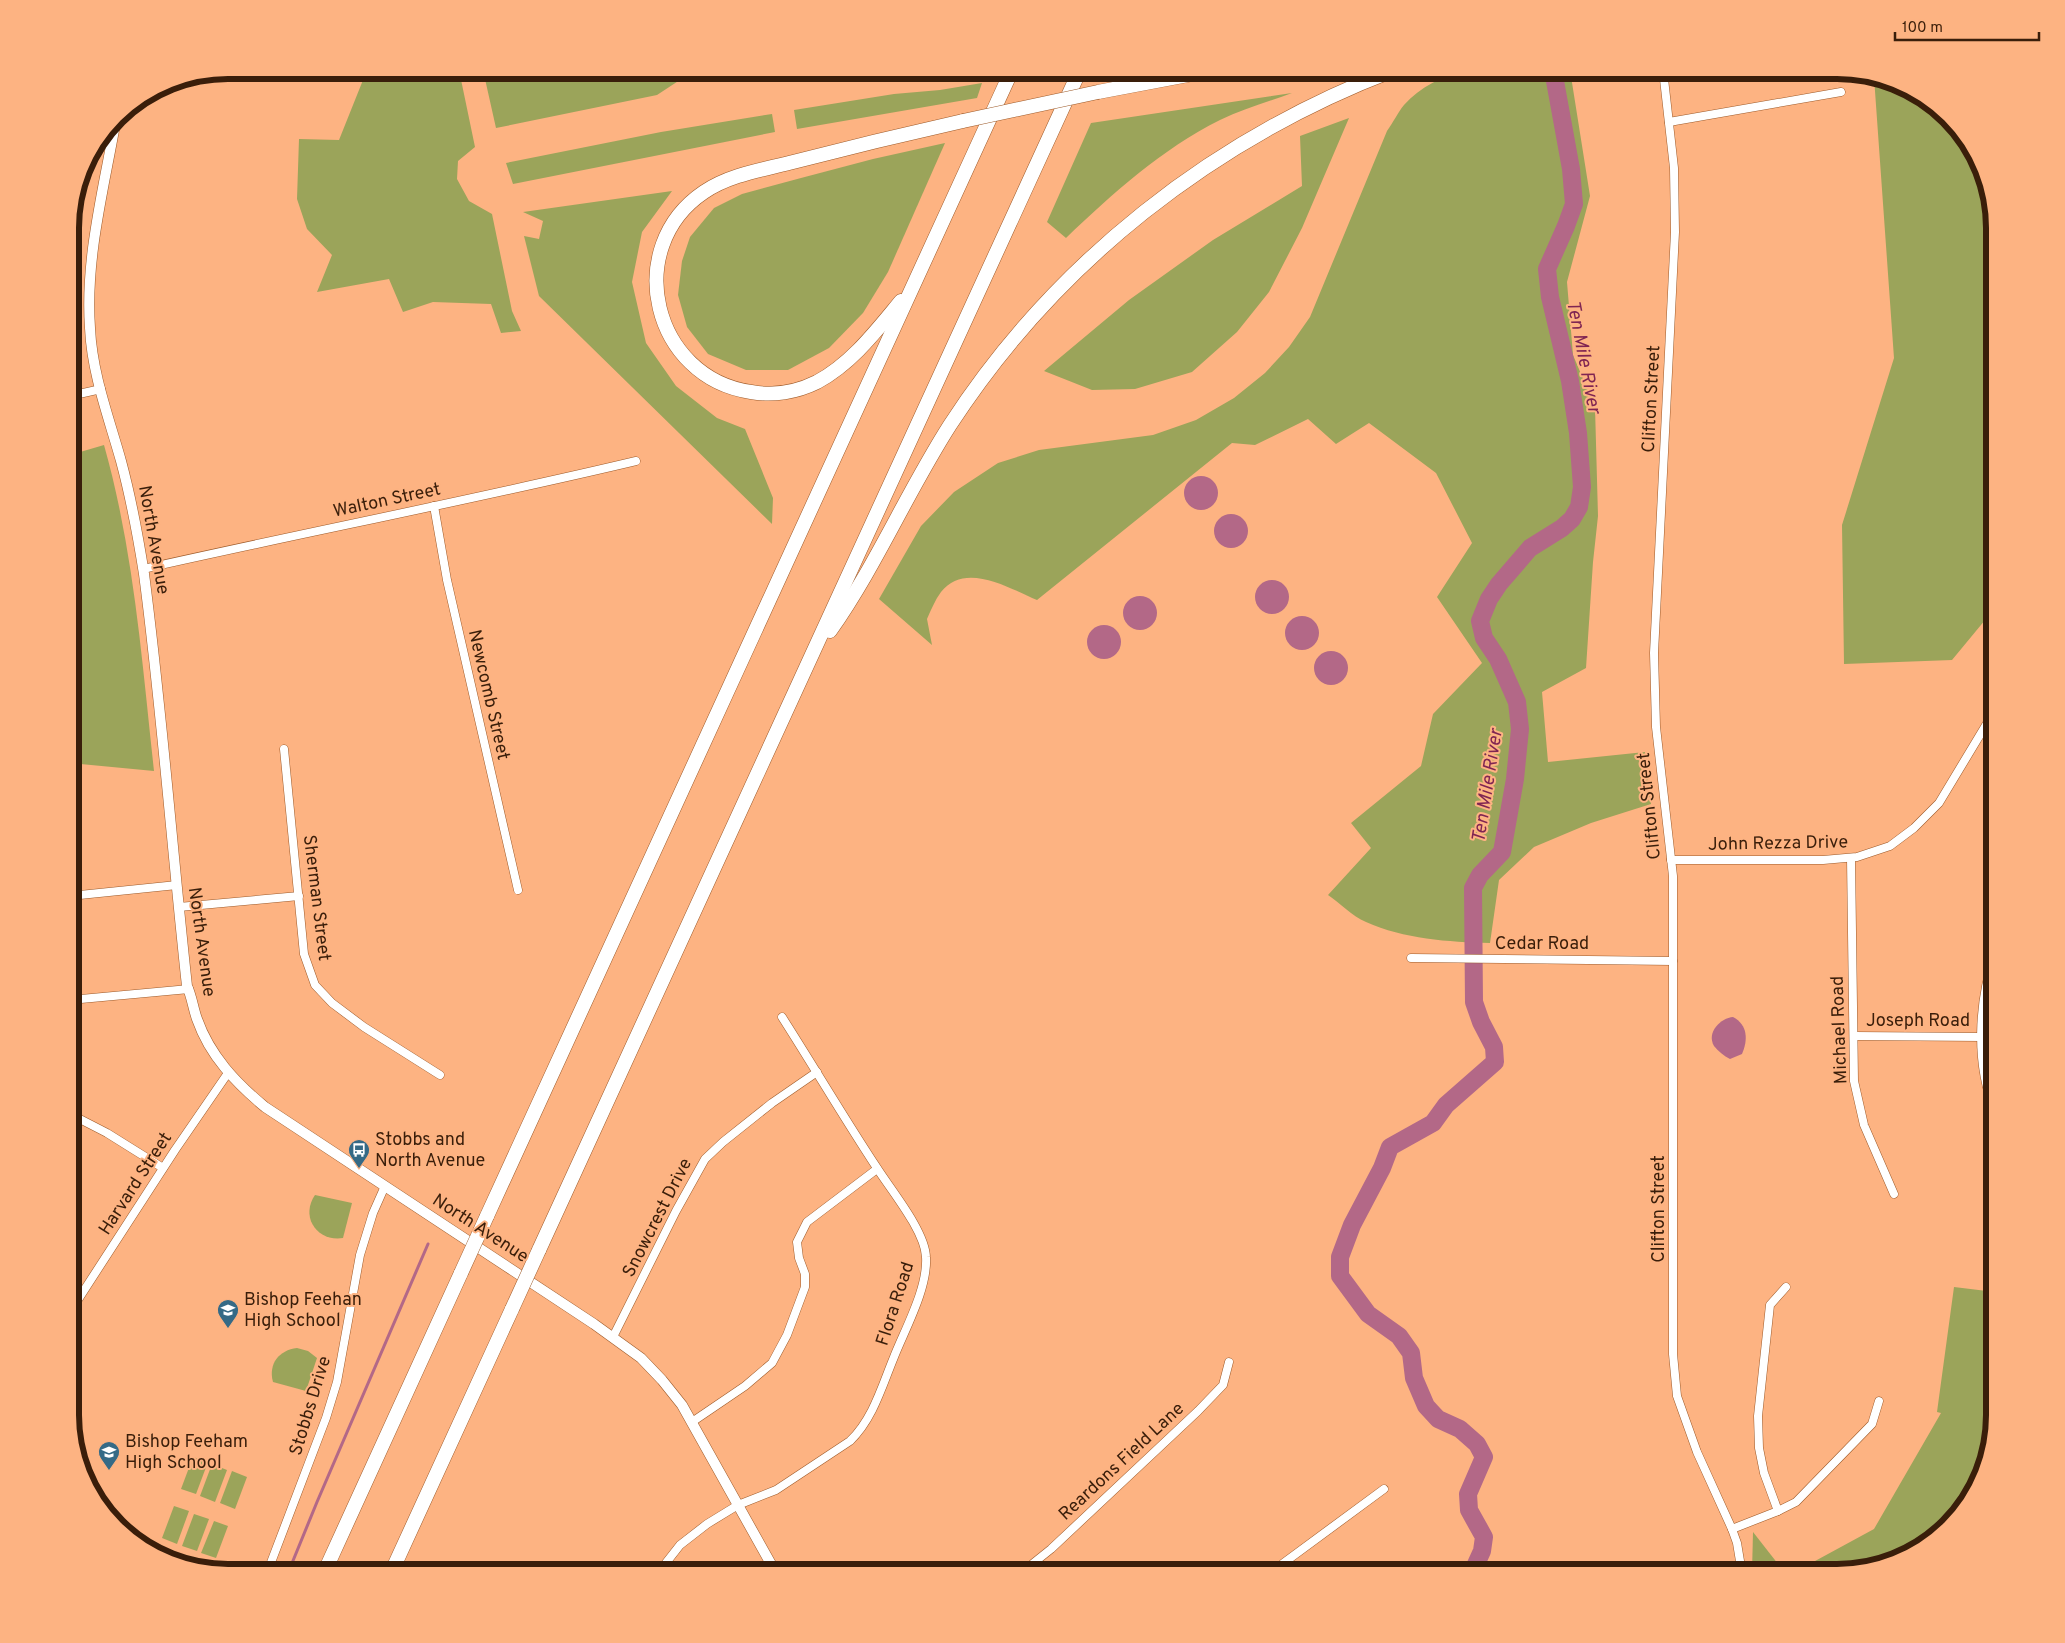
<svg xmlns="http://www.w3.org/2000/svg" width="2065" height="1643" font-family="Overpass,sans-serif">
<style>
.green{fill:#9ba45a}
.water{fill:#b36887}
.lines{fill:none;stroke-linecap:round;stroke-linejoin:round}
.stream{stroke:#b36887;stroke-width:3}
.river{stroke:#b36887;stroke-width:18}
.street-casing{stroke:#9d5a29;stroke-width:9}
.secondary-casing{stroke:#9d5a29;stroke-width:11}
.highway-casing{stroke:#9d5a29;stroke-width:15}
.street{stroke:#fff;stroke-width:8}
.secondary{stroke:#fff;stroke-width:10}
.highway{stroke:#fff;stroke-width:14}
.highway-bridge-casing{stroke:#9d5a29;stroke-width:15;stroke-linecap:butt}
.highway-bridge{stroke:#fff;stroke-width:14}
.labels{text-anchor:middle;dominant-baseline:central;stroke-width:4;stroke-linejoin:round;paint-order:stroke}
.street-label{font-size:18px;fill:#3a1e0a;stroke:#fdb382}
.poi-label{font-size:18px;fill:#3a1e0a;stroke:#fdb382;text-anchor:start}
.water-label{font-size:19px;font-style:italic;fill:#802552;stroke:#fdb382}
.rim{fill:none;stroke:#3a1e0a;stroke-width:6}
</style>
<rect width="100%" height="100%" fill="#fdb382"/>
<g class="green">
<path d="M367,70H459L475,147L458,161L457,179L469,201L492,214L512,311L521,331L501,333L491,304L433,302L403,312L389,279L317,292L332,255L307,229L297,199L299,139L339,140Z"/>
<path d="M483,70H777L782,80L719,81L689,74L657,95L496,128Z"/>
<path d="M1465,70H1570L1590,196L1567,282L1573,355L1595,407L1598,516L1593,562L1586,668L1542,692L1548,762L1645,752L1651,804L1591,823L1534,847L1499,880L1490,943C1448,942 1404,939 1366,922C1352,916 1340,903 1328,895L1371,848L1351,823L1421,766L1433,714L1482,663L1437,597L1472,543L1436,473L1369,423L1336,444L1308,419L1255,445L1232,443L1037,600C1009,588 965,561 941,592C935,600 931,610 927,619L932,645L879,599L921,526L954,492L998,463L1039,450L1153,435L1196,420L1234,398L1265,373L1289,347L1310,317L1387,131C1393,123 1398,112 1404,105C1420,87 1443,76 1465,70Z"/>
<path d="M1874,77L1898,82L1941,109L1979,158L1995,227V608L1952,660L1844,664L1842,525L1894,358Z"/>
<path d="M982,83L977,98L797,129L794,110L894,94L940,90Z"/>
<path d="M1292,93C1268,102 1243,109 1220,120C1162,149 1113,193 1066,238L1047,222L1091,123Z"/>
<path d="M772,114L775,132L513,184L506,163L661,132Z"/>
<path d="M1349,118L1302,228L1269,292L1237,332L1192,372L1135,389L1092,390L1044,371L1129,300L1213,240L1302,186L1300,136Z"/>
<path d="M945,143L888,272L863,313L829,348L788,370H746L708,354L687,327L678,295L682,261L690,237L714,208L742,194L801,178L873,159Z"/>
<path d="M672,191L642,232L632,282L646,343L676,386L717,418L745,429L773,498L772,524L539,296L524,236L539,239L543,221L523,212Z"/>
<path d="M104,445C134,551 142,662 154,771L70,763V455Z"/>
<path d="M315,1195L352,1203L343,1238C317,1242 300,1217 315,1195Z"/>
<path d="M1954,1287L1995,1292V1416L1983,1476L1956,1519L1907,1557L1838,1573H1793L1874,1529L1941,1413L1937,1412Z"/>
<path d="M297,1348L308,1351L317,1358L306,1391L273,1382C268,1364 279,1350 297,1348Z"/>
<path d="M193,1457L208,1462L196,1494L181,1489Z"/>
<path d="M212,1464L227,1470L215,1502L200,1496Z"/>
<path d="M232,1471L247,1477L235,1509L220,1503Z"/>
<path d="M174,1506L189,1511L177,1544L162,1538Z"/>
<path d="M194,1514L209,1519L197,1551L182,1546Z"/>
<path d="M214,1521L228,1526L216,1558L201,1553Z"/>
<path d="M1753,1532L1785,1573H1752Z"/>
</g>
<g class="water">
<circle cx="1201" cy="493" r="17"/>
<circle cx="1231" cy="531" r="17"/>
<circle cx="1272" cy="597" r="17"/>
<circle cx="1140" cy="613" r="17"/>
<circle cx="1302" cy="633" r="17"/>
<circle cx="1104" cy="642" r="17"/>
<circle cx="1331" cy="668" r="17"/>
<path d="M1733,1017C1748,1025 1748,1040 1742,1054L1730,1059C1724,1056 1718,1051 1714,1046C1706,1032 1721,1018 1733,1017Z"/>
</g>
<g class="lines">
<path class="stream" d="M288,1573L317,1502L428,1244"/>
<path class="river" d="M1472,1573L1482,1551L1484,1537L1469,1510L1468,1494L1484,1457L1477,1444L1460,1429L1438,1419L1426,1406L1414,1378L1411,1353L1399,1336L1368,1314L1340,1276V1257L1352,1225L1382,1168L1390,1147L1433,1123L1446,1105L1495,1062L1494,1047L1481,1022L1474,1002L1473,888L1480,875L1502,852L1515,779L1520,729L1517,702L1498,659L1484,638L1480,621L1489,599L1499,584L1530,548L1562,528L1572,519L1579,507L1582,487L1578,433L1570,381L1550,297L1547,269L1566,226L1574,204L1571,169L1553,70"/>
<g class="street-casing">
<g id="street">
<path d="M1663,70L1674,168L1675,232L1654,653L1656,727L1673,876V1354L1677,1396L1697,1452L1732,1529L1737,1543L1742,1573"/>
<path d="M1669,122L1841,92"/>
<path d="M70,396L101,389"/>
<path d="M434,506L447,580L518,890"/>
<path d="M143,569C307,532 472,500 636,461"/>
<path d="M284,749L304,954L315,985L332,1003L364,1027L440,1075"/>
<path d="M1851,858L1854,1081L1864,1125L1894,1194"/>
<path d="M1671,860H1823L1857,857L1890,846L1914,828L1939,803L1995,710"/>
<path d="M70,896L177,885"/>
<path d="M179,907L299,896"/>
<path d="M1411,958L1673,961"/>
<path d="M70,1000L189,989"/>
<path d="M1854,1036L1982,1037"/>
<path d="M1995,1111C1975,1064 1978,1002 1995,954"/>
<path d="M70,1121L74,1116L107,1133L163,1168"/>
<path d="M70,1312L175,1150L228,1073"/>
<path d="M613,1337L676,1211L705,1159L723,1142L772,1103L817,1072"/>
<path d="M692,1422L745,1386L772,1363L787,1335L805,1287V1274L799,1258L797,1242L807,1222L877,1169"/>
<path d="M1778,1511L1764,1473L1759,1448L1758,1416L1770,1305L1786,1287"/>
<path d="M1732,1529L1778,1511L1796,1502L1872,1424L1879,1401"/>
<path d="M267,1573L326,1418L337,1382L360,1255L373,1213L385,1186"/>
<path d="M658,1573L680,1545L707,1524L738,1505L776,1490L850,1441C873,1419 882,1386 894,1357C905,1329 928,1288 926,1257C925,1231 891,1190 877,1168C844,1118 814,1067 782,1017"/>
<path d="M1021,1573L1051,1549L1198,1411L1223,1385L1229,1362"/>
<path d="M1270,1573L1384,1489"/>
</g>
</g>
<g class="secondary-casing">
<path id="secondary" d="M116,119C104,188 85,258 90,328C92,374 109,418 121,461C131,498 138,536 144,574C162,711 172,849 187,986C192,997 193,1008 197,1019C210,1056 236,1083 265,1107L594,1324L641,1358L662,1380L682,1405L776,1573"/>
</g>
<g class="highway-casing">
<g id="highway">
<path d="M861,70L897,74L937,70"/>
<path d="M1098,92L1214,70"/>
<path d="M901,301C876,331 852,363 817,382C797,392 773,396 751,392C653,378 621,248 704,192C729,175 761,170 789,163C847,148 905,134 963,121"/>
<path d="M830,631C876,566 907,492 950,425C1056,262 1213,139 1394,70"/>
<path d="M487,1216L1012,70"/>
<path d="M539,1250L1080,70"/>
<path d="M324,1573L461,1273"/>
<path d="M391,1573L512,1309"/>
</g>
</g>
<use href="#street" class="street"/>
<use href="#secondary" class="secondary"/>
<use href="#highway" class="highway"/>
<g class="highway-bridge-casing">
<g id="highway-bridge">
<path d="M963,121L1098,92"/>
<path d="M461,1273L487,1216"/>
<path d="M512,1309L539,1250"/>
</g>
</g>
<use href="#highway-bridge" class="highway-bridge"/>
</g>
<defs>
<g id="bus-pin" transform="scale(1.125)"><path d="M0 17L-7.5 6A9.5 9.5 0 1 1 7.5 6Z" fill="#356a86" stroke="#fdb382"/><path d="M-5-6H5V4H4V6H2V4H-2V6H-4V4H-5ZM-3.5-4V0h7V-4ZM-3.5 1.2v1.5H-2V1.2ZM2 1.2v1.5H3.5V1.2Z" fill="#fff"/></g>
<g id="school-pin" transform="scale(1.125)"><path d="M0 17L-7.5 6A9.5 9.5 0 1 1 7.5 6Z" fill="#356a86" stroke="#fdb382"/><path d="M0-5L7-2L0 1L-7-2ZM-4 1L0 2.5L4 1V4Q0 6-4 4Z" fill="#fff"/></g>
</defs>
<g fill-rule="evenodd">
<use href="#bus-pin" x="359" y="1150"/>
<use href="#school-pin" x="228" y="1310"/>
<use href="#school-pin" x="109" y="1452"/>
</g>
<g class="labels">
<g class="street-label">
<text transform="translate(1652 399) rotate(-87)">Clifton Street</text>
<text transform="translate(387 501) rotate(-12)">Walton Street</text>
<text transform="translate(153 540) rotate(80)">North Avenue</text>
<text transform="translate(488 695) rotate(77)">Newcomb Street</text>
<text transform="translate(1650 806) rotate(-96)">Clifton Street</text>
<text transform="translate(1778 844) rotate(-1)">John Rezza Drive</text>
<text transform="translate(316 898) rotate(83)">Sherman Street</text>
<text transform="translate(201 942) rotate(82)">North Avenue</text>
<text x="1542" y="944">Cedar Road</text>
<text x="1918" y="1021">Joseph Road</text>
<text transform="translate(1840 1030) rotate(-92)">Michael Road</text>
<text transform="translate(136 1184) rotate(-57)">Harvard Street</text>
<text transform="translate(1659 1209) rotate(-90)">Clifton Street</text>
<text transform="translate(658 1218) rotate(-63)">Snowcrest Drive</text>
<text transform="translate(480 1229) rotate(33)">North Avenue</text>
<text transform="translate(896 1304) rotate(-72)">Flora Road</text>
<text transform="translate(311 1406) rotate(-73)">Stobbs Drive</text>
<text transform="translate(1122 1462) rotate(-43)">Reardons Field Lane</text>
</g>
<g class="poi-label">
<text x="375" y="1140">Stobbs and<tspan x="375" dy="21">North Avenue</tspan></text>
<text x="244" y="1300">Bishop Feehan<tspan x="244" dy="21">High School</tspan></text>
<text x="125" y="1442">Bishop Feeham<tspan x="125" dy="21">High School</tspan></text>
</g>
<g class="water-label">
<text transform="translate(1583 357) rotate(79)">Ten Mile River</text>
<text transform="translate(1488 786) rotate(-81)">Ten Mile River</text>
</g>
</g>
<path d="M0 0H2065V1643H0ZM228 79H1837A149 149 0 0 1 1986 228V1415A149 149 0 0 1 1837 1564H228A149 149 0 0 1 79 1415V228A149 149 0 0 1 228 79Z" fill="#fdb382" fill-rule="evenodd"/>
<path class="rim" d="M228 79H1837A149 149 0 0 1 1986 228V1415A149 149 0 0 1 1837 1564H228A149 149 0 0 1 79 1415V228A149 149 0 0 1 228 79Z"/>
<path d="M1895 32v8h144v-8" fill="none" stroke="#3a1e0a" stroke-width="2.5"/>
<text x="1902" y="32" font-size="15" fill="#3a1e0a" stroke="#fdb382" stroke-width="4" paint-order="stroke">100 m</text>
</svg>
